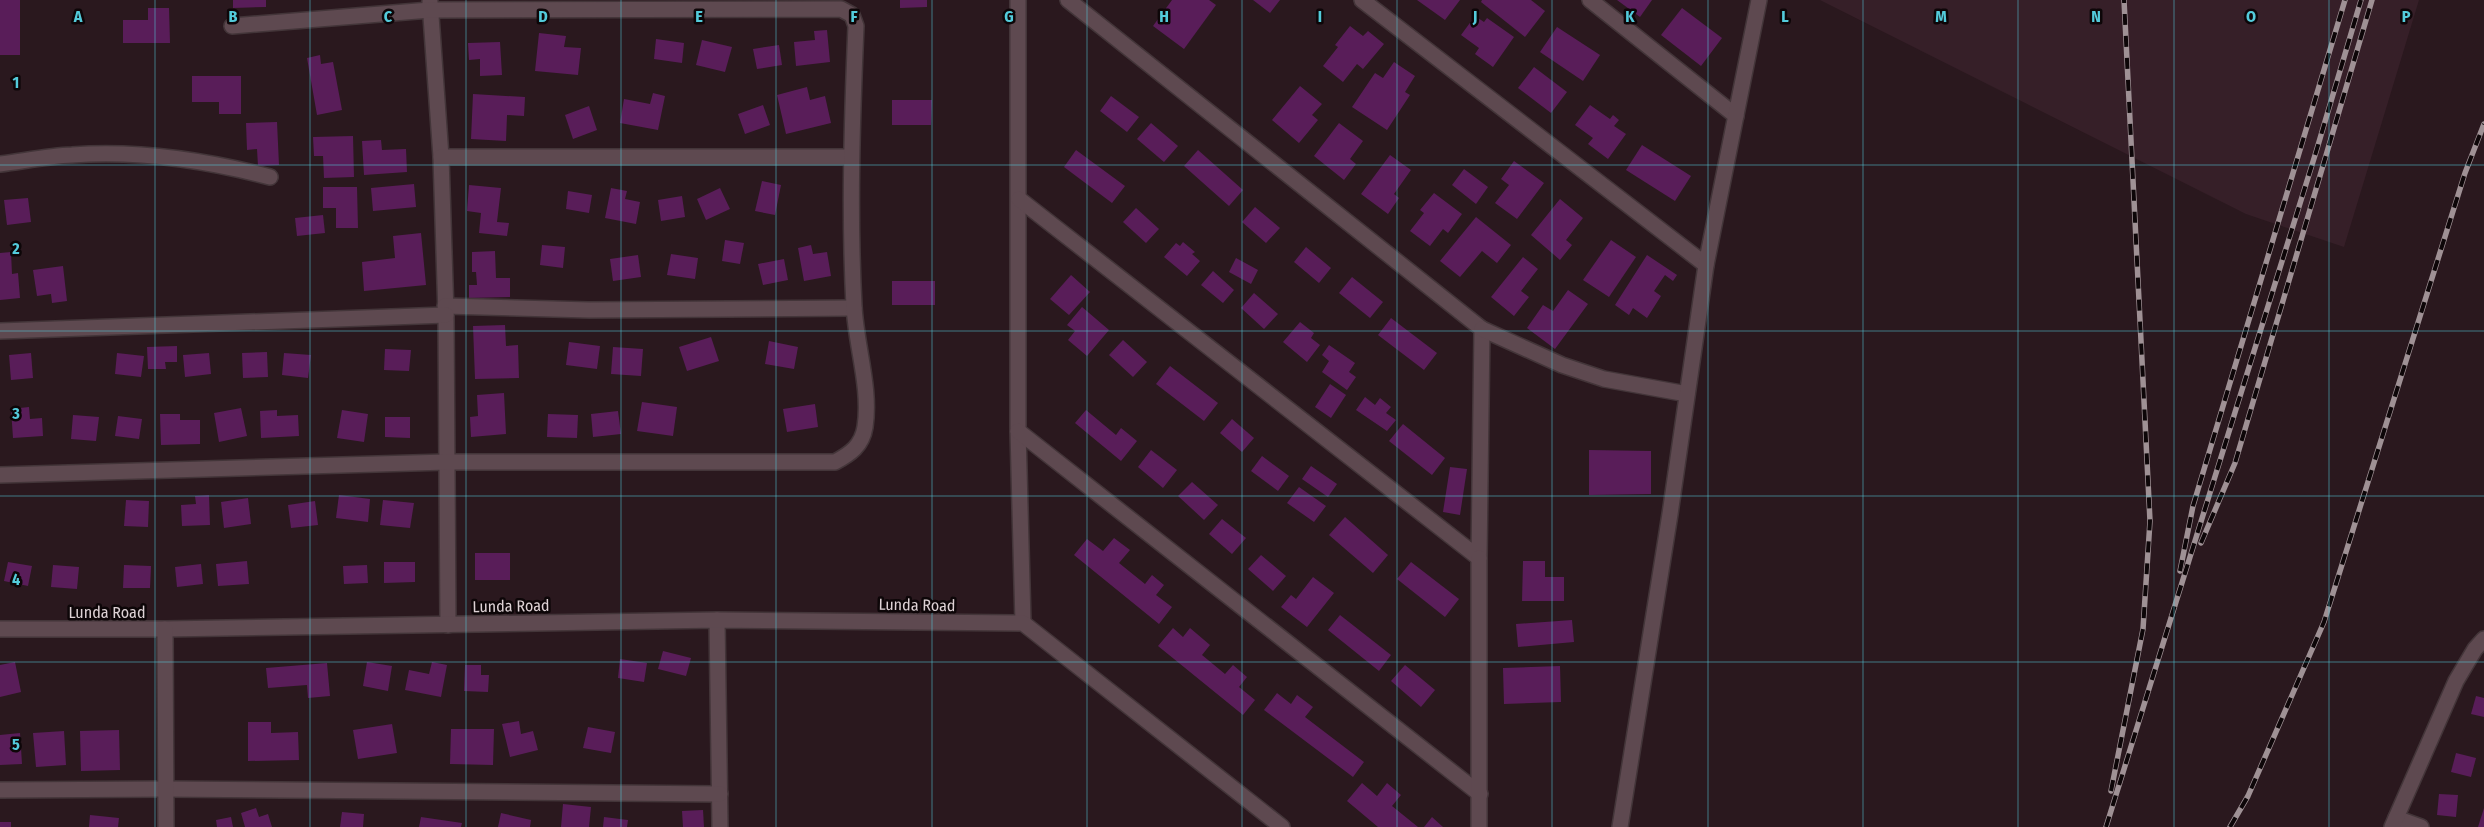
<svg xmlns="http://www.w3.org/2000/svg" width="2484" height="827" font-family="'Fira Sans Condensed',sans-serif">
<style>
.built{fill:#361f28}
.building{fill:#591d59}
.lines{fill:none;stroke-linecap:round;stroke-linejoin:round}
.street-casing{stroke:#433539;stroke-width:18}
.secondary-casing{stroke:#433539;stroke-width:18}
.street{stroke:#5e4950;stroke-width:15}
.secondary{stroke:#5e4950;stroke-width:15}
.rail-casing{stroke:#9f9195;stroke-width:5.5}
.rail{stroke:#0d0608;stroke-width:4;stroke-dasharray:11;stroke-linecap:butt}
.grid{fill:none;stroke:#53cbdb;stroke-width:1;stroke-opacity:0.55}
.labels{text-anchor:middle;dominant-baseline:central;stroke-width:5;stroke-linejoin:round;paint-order:stroke}
.street-label{font-size:16px;fill:#ded2d5;stroke:#0d0608}
.grid-label{font-size:16px;text-anchor:middle;font-weight:bold;fill:#53cbdb;stroke:#0d0608;stroke-width:5;stroke-linejoin:round;paint-order:stroke}
</style>
<rect width="100%" height="100%" fill="#2a181e"/>
<path class="built" d="M1820,0H2419L2344,247L2246,214Z"/>
<g class="building">
<rect x="0" y="0" width="20" height="55"/>
<path d="M233,0H266V7L233,8Z"/>
<path d="M900,0H927V7L900,8Z"/>
<path d="M1172,0H1209L1216,5L1184,49L1153,26Z"/>
<path d="M1253,0H1280L1270,13Z"/>
<path d="M1417,0H1460L1445,20Z"/>
<path d="M1482,0H1531L1545,11L1525,37L1481,2Z"/>
<path d="M1617,0H1652L1640,17Z"/>
<path d="M148,8H169L170,43H123V20H148Z"/>
<path d="M1682,8L1722,38L1701,66L1661,35Z"/>
<path d="M1475,16L1484,22L1487,18L1514,37L1493,67L1475,54L1479,48L1461,35Z"/>
<path d="M1350,26L1363,36L1368,31L1384,44L1363,69L1357,64L1343,82L1323,66L1338,47L1335,45Z"/>
<path d="M1557,27L1600,55L1583,81L1540,52Z"/>
<path d="M827,30L830,62L796,66L794,42L815,40L814,31Z"/>
<path d="M539,33L566,36L564,47L581,48L578,75L535,71Z"/>
<path d="M656,39L684,43L682,63L654,59Z"/>
<path d="M702,40L732,47L725,72L696,65Z"/>
<path d="M500,42L502,75L480,76V59L469,60L468,43Z"/>
<path d="M779,45L782,65L757,69L753,49Z"/>
<path d="M320,55L321,64L333,62L342,110L317,115L307,58Z"/>
<path d="M1394,62L1415,76L1405,92L1410,95L1387,130L1352,107L1375,73L1383,78Z"/>
<path d="M1534,67L1567,92L1551,113L1518,88Z"/>
<path d="M192,76H241V114H219V102H192Z"/>
<path d="M1300,86L1322,104L1312,115L1318,120L1299,143L1272,120Z"/>
<path d="M807,87L810,100L825,96L831,123L786,134L777,95Z"/>
<path d="M653,93L665,96L658,130L620,123L624,99L650,104Z"/>
<path d="M473,94L525,97L524,116L507,115L506,141L471,139Z"/>
<path d="M1111,96L1139,117L1127,132L1100,111Z"/>
<path d="M892,100H932L931,125H892Z"/>
<path d="M763,105L770,125L745,134L738,114Z"/>
<path d="M1590,105L1610,119L1613,115L1619,120L1614,126L1626,134L1608,159L1588,144L1593,138L1575,125Z"/>
<path d="M589,106L597,130L573,139L565,115Z"/>
<path d="M277,122L279,165L258,166L257,149L247,150L246,123Z"/>
<path d="M1151,123L1178,146L1164,162L1137,139Z"/>
<path d="M1339,123L1363,141L1350,159L1356,164L1344,180L1314,156Z"/>
<path d="M353,136L354,177L324,178L323,156H314L313,137Z"/>
<path d="M381,140L382,150L406,149L407,172L364,175L362,141Z"/>
<path d="M1642,145L1691,176L1675,201L1626,170Z"/>
<path d="M1076,150L1125,186L1112,203L1064,167Z"/>
<path d="M1198,150L1243,190L1229,206L1184,166Z"/>
<path d="M1390,155L1411,170L1394,194L1399,198L1388,214L1361,194Z"/>
<path d="M1514,161L1544,183L1517,219L1495,203L1509,185L1501,179Z"/>
<path d="M1464,169L1488,187L1476,204L1452,185Z"/>
<path d="M762,181L781,185L775,215L755,211Z"/>
<path d="M414,184L416,207L373,211L371,188Z"/>
<path d="M469,185L501,188L497,222L509,223L507,236L479,233L481,213L467,211Z"/>
<path d="M323,187H357L358,228H336V208H323Z"/>
<path d="M611,188L627,191L625,199L640,202L636,224L605,218Z"/>
<path d="M720,188L730,209L706,220L697,199Z"/>
<path d="M568,191L592,195L589,213L566,209Z"/>
<path d="M1434,193L1462,214L1448,233L1443,229L1430,246L1410,231L1424,213L1420,210Z"/>
<path d="M682,196L685,217L661,221L658,200Z"/>
<path d="M28,198L31,222L7,225L4,200Z"/>
<path d="M1560,199L1583,218L1566,240L1572,245L1560,260L1531,235Z"/>
<path d="M1255,207L1280,228L1266,243L1242,222Z"/>
<path d="M1136,208L1159,229L1146,243L1123,222Z"/>
<path d="M323,215L325,233L297,236L295,218Z"/>
<path d="M1476,217L1511,245L1497,263L1482,251L1460,277L1440,261Z"/>
<path d="M421,233L426,285L364,291L362,262L395,258L393,236Z"/>
<path d="M725,240L744,243L740,264L722,261Z"/>
<path d="M1611,240L1636,257L1609,297L1583,280Z"/>
<path d="M1183,242L1195,252L1192,254L1200,261L1187,276L1164,257L1176,243L1180,246Z"/>
<path d="M542,245L565,247L563,268L540,265Z"/>
<path d="M811,245L813,254L827,252L831,276L804,281L798,248Z"/>
<path d="M1306,247L1331,268L1319,283L1294,262Z"/>
<path d="M495,251L496,278H510V297L469,298V285H477L476,272H472V252Z"/>
<path d="M11,252L12,274L18,273L20,298L0,300V253Z"/>
<path d="M671,254L698,258L695,279L667,275Z"/>
<path d="M638,255L641,277L613,281L610,259Z"/>
<path d="M1647,255L1677,275L1673,281L1665,275L1654,291L1661,296L1647,318L1633,308L1629,315L1615,305Z"/>
<path d="M1523,257L1538,269L1521,291L1529,297L1514,316L1491,297Z"/>
<path d="M1236,258L1258,270L1251,284L1229,272Z"/>
<path d="M784,259L788,280L763,285L758,264Z"/>
<path d="M63,266L67,301L52,303L51,294L37,296L33,270Z"/>
<path d="M1213,271L1234,290L1223,303L1201,285Z"/>
<path d="M1071,275L1090,292L1069,315L1050,299Z"/>
<path d="M1352,277L1383,302L1370,318L1339,293Z"/>
<rect x="892" y="281" width="43" height="24"/>
<path d="M1568,290L1588,304L1555,349L1527,328L1543,305L1553,311Z"/>
<path d="M1254,293L1278,314L1264,329L1241,308Z"/>
<path d="M1082,307L1109,330L1087,356L1068,340L1075,331L1067,325Z"/>
<path d="M1391,318L1437,353L1424,370L1378,335Z"/>
<path d="M1300,322L1314,333L1311,338L1320,345L1307,362L1283,342Z"/>
<path d="M505,325L506,346L518,345L519,378L475,379L473,326Z"/>
<path d="M711,337L719,361L687,371L679,347Z"/>
<path d="M1123,340L1147,362L1133,377L1109,355Z"/>
<path d="M769,341L798,347L794,369L765,364Z"/>
<path d="M569,342L600,346L597,369L566,365Z"/>
<path d="M1329,345L1355,363L1349,372L1356,377L1347,390L1322,372L1329,361L1322,355Z"/>
<path d="M177,346V362H165L166,369H148L147,347Z"/>
<path d="M613,347L643,349L641,376L611,374Z"/>
<path d="M385,349L411,350L409,371L384,370Z"/>
<path d="M267,352L268,377L243,378L242,353Z"/>
<path d="M31,353L33,378L11,380L9,355Z"/>
<path d="M117,353L144,356L141,377L115,374Z"/>
<path d="M209,353L211,374L185,377L183,355Z"/>
<path d="M284,353L311,355L308,378L282,375Z"/>
<path d="M1170,366L1218,403L1204,421L1156,384Z"/>
<path d="M1330,384L1346,395L1331,418L1315,407Z"/>
<path d="M504,393L506,434L471,437L470,417L478,416L477,395Z"/>
<path d="M1365,397L1375,405L1380,398L1391,407L1386,413L1396,420L1387,431L1356,410Z"/>
<path d="M642,402L677,407L673,436L637,431Z"/>
<path d="M815,404L818,427L787,432L783,409Z"/>
<path d="M29,407L30,419L42,418L43,436L13,438L11,409Z"/>
<path d="M241,408L247,436L219,442L214,413Z"/>
<path d="M277,410V416L298,415L299,436L261,438L260,411Z"/>
<path d="M342,410L368,414L364,442L337,438Z"/>
<path d="M1086,410L1116,435L1121,428L1137,441L1121,461L1075,423Z"/>
<path d="M618,411L621,434L593,437L591,414Z"/>
<path d="M160,414H180V420H200V444L161,445Z"/>
<path d="M548,414L578,415L577,438L547,437Z"/>
<path d="M73,415L99,417L96,441L71,439Z"/>
<path d="M118,416L142,419L139,439L115,436Z"/>
<path d="M385,417H410V438L385,437Z"/>
<path d="M1232,419L1254,438L1242,452L1220,433Z"/>
<path d="M1403,424L1445,458L1432,475L1389,441Z"/>
<path d="M1151,450L1177,470L1163,488L1138,467Z"/>
<path d="M1589,450L1651,451V494L1589,495Z"/>
<path d="M1262,456L1289,476L1278,491L1251,471Z"/>
<path d="M1311,466L1337,484L1328,497L1302,479Z"/>
<path d="M1450,467L1467,469L1460,515L1443,512Z"/>
<path d="M1192,482L1218,505L1204,520L1178,496Z"/>
<path d="M1299,487L1326,506L1314,522L1287,503Z"/>
<path d="M209,495L210,525L182,526L181,505L196,504L195,496Z"/>
<path d="M339,495L370,499L368,522L336,518Z"/>
<path d="M248,498L251,524L224,528L221,502Z"/>
<path d="M126,500L149,501L148,527L124,526Z"/>
<path d="M383,500L414,503L410,528L380,525Z"/>
<path d="M315,501L318,525L291,528L288,505Z"/>
<path d="M1345,517L1388,555L1373,573L1329,535Z"/>
<path d="M1222,519L1246,538L1232,554L1209,534Z"/>
<path d="M1114,538L1130,550L1119,563L1145,584L1152,575L1164,585L1156,595L1172,607L1159,624L1074,555L1087,539L1103,551Z"/>
<rect x="475" y="553" width="35" height="27"/>
<path d="M1261,555L1286,576L1273,591L1248,569Z"/>
<path d="M247,561L249,584L218,586L216,564Z"/>
<path d="M1523,561H1545V577H1564V601H1522Z"/>
<path d="M8,562L32,566L28,586L4,581Z"/>
<path d="M384,562H415V582L384,583Z"/>
<path d="M1411,562L1459,599L1445,617L1397,579Z"/>
<path d="M201,564L203,584L177,587L175,567Z"/>
<path d="M53,565L79,567L77,589L51,587Z"/>
<path d="M124,565L151,566L150,588H123Z"/>
<path d="M367,565L368,583L344,584L343,566Z"/>
<path d="M1313,577L1334,593L1307,627L1281,607L1291,595L1296,599Z"/>
<path d="M1340,615L1391,655L1379,671L1328,630Z"/>
<path d="M1572,620L1574,642L1518,647L1516,624Z"/>
<path d="M1173,628L1183,637L1190,628L1210,645L1202,655L1225,674L1233,665L1247,677L1239,687L1255,700L1243,715L1158,646Z"/>
<path d="M663,651L691,658L686,676L658,669Z"/>
<path d="M620,659L647,663L644,682L618,678Z"/>
<path d="M15,662L21,692L0,697V665Z"/>
<path d="M367,662L392,666L388,691L363,686Z"/>
<path d="M432,662L447,665L441,697L405,690L409,670L429,674Z"/>
<path d="M327,663L330,696L308,698L307,685L268,688L266,668Z"/>
<path d="M465,665H481V675H489L488,692L464,691Z"/>
<path d="M1405,665L1435,690L1421,707L1391,681Z"/>
<path d="M1560,666L1561,702L1504,704L1503,668Z"/>
<path d="M1277,693L1291,704L1297,695L1313,707L1305,717L1364,762L1353,777L1264,710Z"/>
<path d="M2476,696L2484,698V717L2471,714Z"/>
<path d="M519,721L521,734L533,731L538,750L510,757L502,724Z"/>
<path d="M248,722H271V733L298,732L299,760L248,761Z"/>
<path d="M392,724L397,753L358,759L353,730Z"/>
<path d="M588,727L615,732L611,753L583,748Z"/>
<path d="M451,729H494L493,765L450,764Z"/>
<path d="M119,730L120,770L81,771L80,731Z"/>
<path d="M64,731L66,765L36,767L33,733Z"/>
<path d="M20,733L22,764L0,765V735Z"/>
<path d="M2456,753L2476,758L2471,777L2451,772Z"/>
<path d="M1362,783L1377,796L1387,783L1401,795L1392,806L1418,827H1378L1347,801Z"/>
<path d="M2439,794L2458,795L2456,817L2437,815Z"/>
<path d="M563,804L591,807L589,827H561Z"/>
<path d="M256,808L259,817L268,814L272,827H245L241,813Z"/>
<path d="M2484,808V827H2478Z"/>
<path d="M703,810L704,827H683L682,811Z"/>
<path d="M342,812L364,814L363,827H340Z"/>
<path d="M501,813L531,820L530,827H498Z"/>
<path d="M90,815L119,818L118,827H89Z"/>
<path d="M231,817L233,827H217L216,820Z"/>
<path d="M421,817L462,823L461,827H419Z"/>
<path d="M604,817L628,820L627,827H603Z"/>
<path d="M1432,817L1443,827H1424Z"/>
<rect x="0" y="822" width="11" height="5"/>
</g>
<g class="lines">
<g class="street-casing">
<g id="street">
<path d="M1018,0V431L1023,623"/>
<path d="M1362,0L1706,265"/>
<path d="M1590,0L1736,116"/>
<path d="M430,2L441,157L446,315L448,625"/>
<path d="M441,157H851"/>
<path d="M0,164C24,161 48,156 72,155C139,150 205,160 270,177"/>
<path d="M1019,199L1479,558L1482,329L1068,0"/>
<path d="M445,306L589,310L854,308"/>
<path d="M1482,329L1562,365L1604,379L1687,394"/>
<path d="M0,331L446,315"/>
<path d="M1018,431L1480,794"/>
<path d="M0,475L447,462H835C850,454 862,446 865,427C871,388 856,346 854,306C849,213 852,120 856,26L852,15L841,9L430,10L232,26"/>
<path d="M1479,558V827"/>
<path d="M717,620L720,827"/>
<path d="M0,790L166,789L720,794"/>
<path d="M2396,818L2421,827"/>
</g>
</g>
<g class="secondary-casing">
<g id="secondary">
<path d="M0,629H165L717,620L1023,623L1282,827"/>
<path d="M165,629L166,827"/>
<path d="M1620,827L1670,514L1706,265L1759,0"/>
<path d="M2392,827L2456,681L2475,649L2484,639"/>
</g>
</g>
<use href="#street" class="street"/>
<use href="#secondary" class="secondary"/>
<g class="rail-casing">
<g id="rail">
<path d="M2201,543L2235,463L2372,0"/>
<path d="M2180,571L2193,506L2345,0"/>
<path d="M2111,791L2143,629L2150,521L2124,0"/>
<path d="M2106,827L2316,152L2361,0"/>
<path d="M2230,827L2248,796L2324,622L2465,173L2484,124"/>
</g>
</g>
<use href="#rail" class="rail"/>
</g>
<path class="grid" d="M155,0V827M310,0V827M466,0V827M621,0V827M776,0V827M932,0V827M1087,0V827M1242,0V827M1397,0V827M1552,0V827M1708,0V827M1863,0V827M2018,0V827M2174,0V827M2329,0V827M0,165H2484M0,331H2484M0,496H2484M0,662H2484"/>
<g class="labels">
<g class="street-label">
<text transform="translate(917 605) rotate(1)">Lunda Road</text>
<text transform="translate(511 606) rotate(-1)">Lunda Road</text>
<text x="107" y="612">Lunda Road</text>
</g>
</g>
<g class="grid-label">
<text x="78" y="22">A</text>
<text x="233" y="22">B</text>
<text x="388" y="22">C</text>
<text x="543" y="22">D</text>
<text x="699" y="22">E</text>
<text x="854" y="22">F</text>
<text x="1009" y="22">G</text>
<text x="1164" y="22">H</text>
<text x="1320" y="22">I</text>
<text x="1475" y="22">J</text>
<text x="1630" y="22">K</text>
<text x="1785" y="22">L</text>
<text x="1941" y="22">M</text>
<text x="2096" y="22">N</text>
<text x="2251" y="22">O</text>
<text x="2406" y="22">P</text>
<text x="16" y="88">1</text>
<text x="16" y="254">2</text>
<text x="16" y="419">3</text>
<text x="16" y="585">4</text>
<text x="16" y="750">5</text>
</g>
</svg>
